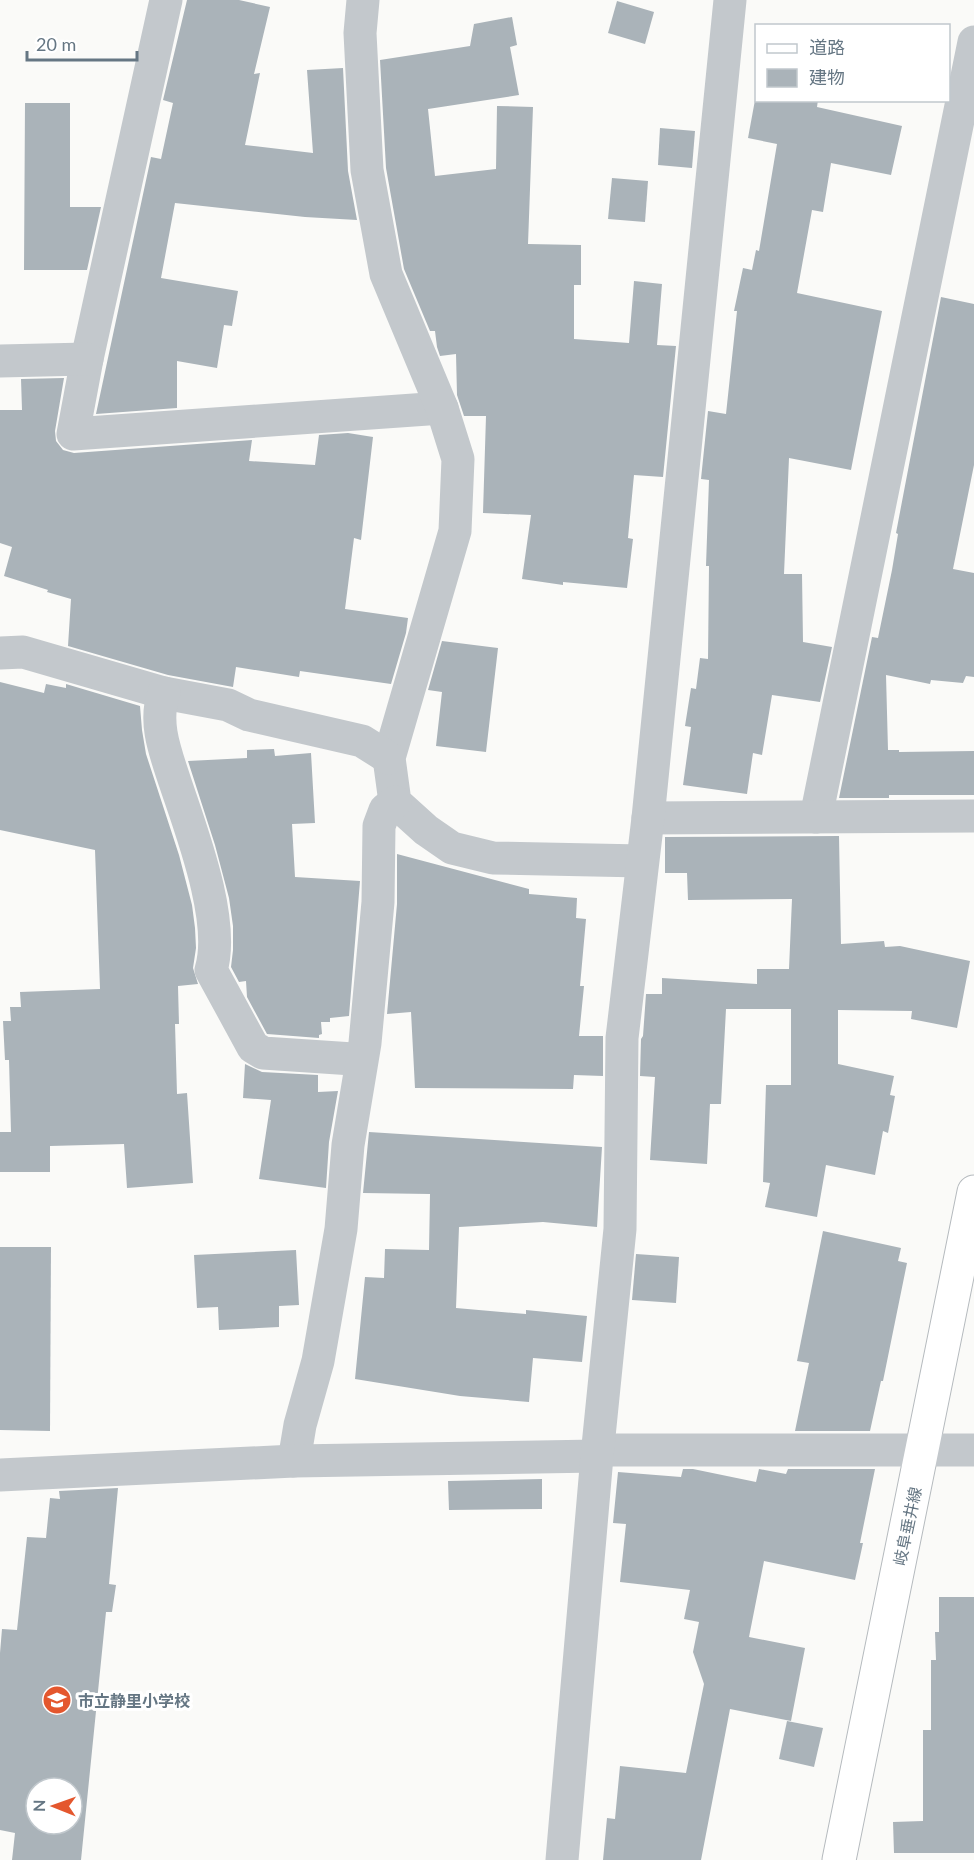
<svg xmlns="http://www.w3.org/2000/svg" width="974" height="1860" font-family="Lato,'Noto Sans JP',sans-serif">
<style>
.building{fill:#aab3b9;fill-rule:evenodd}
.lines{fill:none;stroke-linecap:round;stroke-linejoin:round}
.major-casing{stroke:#b5babe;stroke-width:35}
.minor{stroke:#c3c8cc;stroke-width:33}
.major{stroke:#fff;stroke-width:33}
.labels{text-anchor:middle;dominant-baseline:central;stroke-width:6;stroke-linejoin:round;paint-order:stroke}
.street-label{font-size:16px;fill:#657683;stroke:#fff}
.poi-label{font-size:16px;font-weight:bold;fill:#657683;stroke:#fff;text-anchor:start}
</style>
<rect width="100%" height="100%" fill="#fafaf8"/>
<g class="building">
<path d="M187,0H239L270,7L254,74L260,73L245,145L313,153L307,70L343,68L348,171L357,220L305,217L175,203L161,278L238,291L232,326L224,325L217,368L177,361V408L96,414L151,157L161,159L173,103L163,100Z"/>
<path d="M617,1L654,12L645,44L608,33Z"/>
<path d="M512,17L517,45L510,47L519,95L428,109L435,176L496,169L497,106L533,107L528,244L581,245V285H574V339L629,343L634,281L662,284L657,345L676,346L663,477L634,475L628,538L633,539L627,588L563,582V585L522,579L531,515L483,513L486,416H464L457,395L456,354L440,356L437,347L435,331H430L404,269L386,168L380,60L470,46L474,24Z"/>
<path d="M755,100H818L817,107L902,126L891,175L831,163L823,212L812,210L797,293L882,311L851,470L789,458L784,574H802L803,642L832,647L820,702L772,695L762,755L753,753L747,794L683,785L691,727L685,726L691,688L696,689L700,658L708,659L709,566H706L709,480L701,479L708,411L726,414L737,311H734L743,268L752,270L756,250L759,251L777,144L748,138Z"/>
<path d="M25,103H70V207H101L87,270H24Z"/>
<path d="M660,128L695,131L692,168L658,165Z"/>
<path d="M612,178L648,181L645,222L608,219Z"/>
<path d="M941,297L974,304V465L953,569L974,573V677L966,676L963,683L931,680L930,684L886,675L888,750H899V752L974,751V795H889V798H839L872,637L878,638L892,570L898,534L896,533Z"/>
<path d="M64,378L55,431L56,441L63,450L74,453L252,440L249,461L315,465L319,435L348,433L373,437L361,540L354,538L345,609L408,618L406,633L391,684L300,671L299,677L236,667L233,687L168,675L68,646L71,599L47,592L48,590L4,576L12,547L0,543V410H22L21,379Z"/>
<path d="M442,641L498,648L486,752L436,746L442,692L428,690Z"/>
<path d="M0,682L44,693L46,684L66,688V684L140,706L142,730L146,754L179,855L192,905L195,928L196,948L193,968L198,984L178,986L179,1024H175L177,1094L187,1093L193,1183L127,1188L124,1144L50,1146V1172H0V1132H11L9,1060H5L3,1021H11L10,1007H21L20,992L100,989L95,850L0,830Z"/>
<path d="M274,749L275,756L311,753L315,823L292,824L295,877L360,881L349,1016L330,1018V1022H321L322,1034L319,1035V1038L267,1034L247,997L246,981L239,982L231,967L233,950V926L229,898L215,845L188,761L247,758V750Z"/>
<path d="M839,836L841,944L884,941L885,947L900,946L970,961L957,1028L911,1019L912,1011L838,1010V1064L894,1076L890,1095L895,1096L888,1133L883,1131L875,1175L826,1165L817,1217L765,1207L770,1183L763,1182L766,1085H791V1009H726L721,1104H710L707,1164L650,1160L655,1077L640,1076L641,1039L643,1036L646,994H662V978L757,984V969H789L792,899L688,900L687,873H665V837Z"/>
<path d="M397,854L529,889V894L577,898L576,918L586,919L580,986H584L579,1036H603V1076L574,1075L573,1089L415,1088L411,1012L387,1014L397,904Z"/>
<path d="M245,1064L262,1072L318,1075V1092L338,1091L329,1142L326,1188L259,1179L271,1100L243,1098Z"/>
<path d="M369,1132L602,1147L597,1227L543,1222L459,1227L456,1308L526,1314V1310L587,1316L582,1362L533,1358L529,1402L460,1396L355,1379L365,1277L384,1278L385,1249L429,1250L430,1194L363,1193Z"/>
<path d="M823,1231L901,1248L898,1261L907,1263L883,1381H881L870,1431H795L809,1363L797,1361Z"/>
<path d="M0,1247H51L50,1431L0,1430Z"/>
<path d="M296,1250L299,1305L279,1306V1327L219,1330L218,1307L197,1308L194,1255Z"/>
<path d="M636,1254L679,1257L676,1303L632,1300Z"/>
<path d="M683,1469H693L756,1482L759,1469L786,1474L788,1469H875L860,1543H863L855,1580L764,1561L749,1637L805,1648L791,1721L730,1709L701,1860H603L607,1818L615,1819L620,1766L686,1773L704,1684L693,1652L699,1622L684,1619L690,1590L620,1582L626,1524L613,1523L618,1472L681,1477Z"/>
<path d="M542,1479V1509L449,1510L448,1481Z"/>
<path d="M118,1488L109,1584L116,1585L112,1612H106L81,1860H12L15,1833L0,1830V1653L2,1629L17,1630L27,1537L46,1538L50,1498L60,1499L59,1491ZM36,1788H72V1824H36Z"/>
<path d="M939,1597H974V1853H894L893,1822L923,1821V1730H931V1660H936L935,1632H939Z"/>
<path d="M787,1721L823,1728L814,1767L779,1759Z"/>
</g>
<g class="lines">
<g class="major-casing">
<path id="major" d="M839,1860L974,1192"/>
</g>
<g class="minor">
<path d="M166,0L87,359L73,434L442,408"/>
<path d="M363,0L360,33L367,170L386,274L442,408L458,459L455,531L389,758L395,802L426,830L452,848L493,858L642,861"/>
<path d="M0,361L87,359"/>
<path d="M0,653L23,652L164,693L228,705L249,715L362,741L389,758"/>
<path d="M164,693C153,723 166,754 175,782C191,830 226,921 211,970L253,1047L263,1053L353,1059L361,1062"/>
<path d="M816,817L974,42"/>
<path d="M648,818L974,816"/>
<path d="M598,1450H974"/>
<path d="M294,1461L300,1425L318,1361L341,1229L348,1145L365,1043L378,902L379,826L385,810L395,802"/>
<path d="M0,1475L294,1461L597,1456"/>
<path d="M562,1860L597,1456L620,1229L622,1038L648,818L730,0"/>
</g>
<use href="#major" class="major"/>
</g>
<defs>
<g id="school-disc" transform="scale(1.5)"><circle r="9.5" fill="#e4572e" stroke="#fff"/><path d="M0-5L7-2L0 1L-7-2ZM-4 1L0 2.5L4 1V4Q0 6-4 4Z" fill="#fff"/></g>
</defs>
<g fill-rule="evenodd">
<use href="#school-disc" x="57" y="1700"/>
</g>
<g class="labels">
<g class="street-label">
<text transform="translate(907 1526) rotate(-78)">岐阜垂井線</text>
</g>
<g class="poi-label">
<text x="78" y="1700">市立静里小学校</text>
</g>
</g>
<rect x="755" y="24" width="195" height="78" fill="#ffffff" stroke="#c1c8cd" stroke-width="1.5"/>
<rect x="767" y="44" width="30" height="9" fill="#ffffff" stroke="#c1c8cd" stroke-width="1.5"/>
<text x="809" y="54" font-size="18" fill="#657683">道路</text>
<rect x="767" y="69" width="30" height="18" fill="#aab3b9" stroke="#c1c8cd" stroke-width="1.5"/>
<text x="809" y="84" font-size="18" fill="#657683">建物</text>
<g transform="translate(54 1806) rotate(271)"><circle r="28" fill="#ffffff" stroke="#c1c8cd" stroke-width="1.5"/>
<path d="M0-4.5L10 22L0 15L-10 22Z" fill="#e4572e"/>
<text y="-9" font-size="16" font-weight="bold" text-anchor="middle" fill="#657683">N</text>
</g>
<path d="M27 51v9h110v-9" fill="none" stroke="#657683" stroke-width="3"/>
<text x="36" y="51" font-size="18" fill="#657683" stroke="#ffffff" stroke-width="4.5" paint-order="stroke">20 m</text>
</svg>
